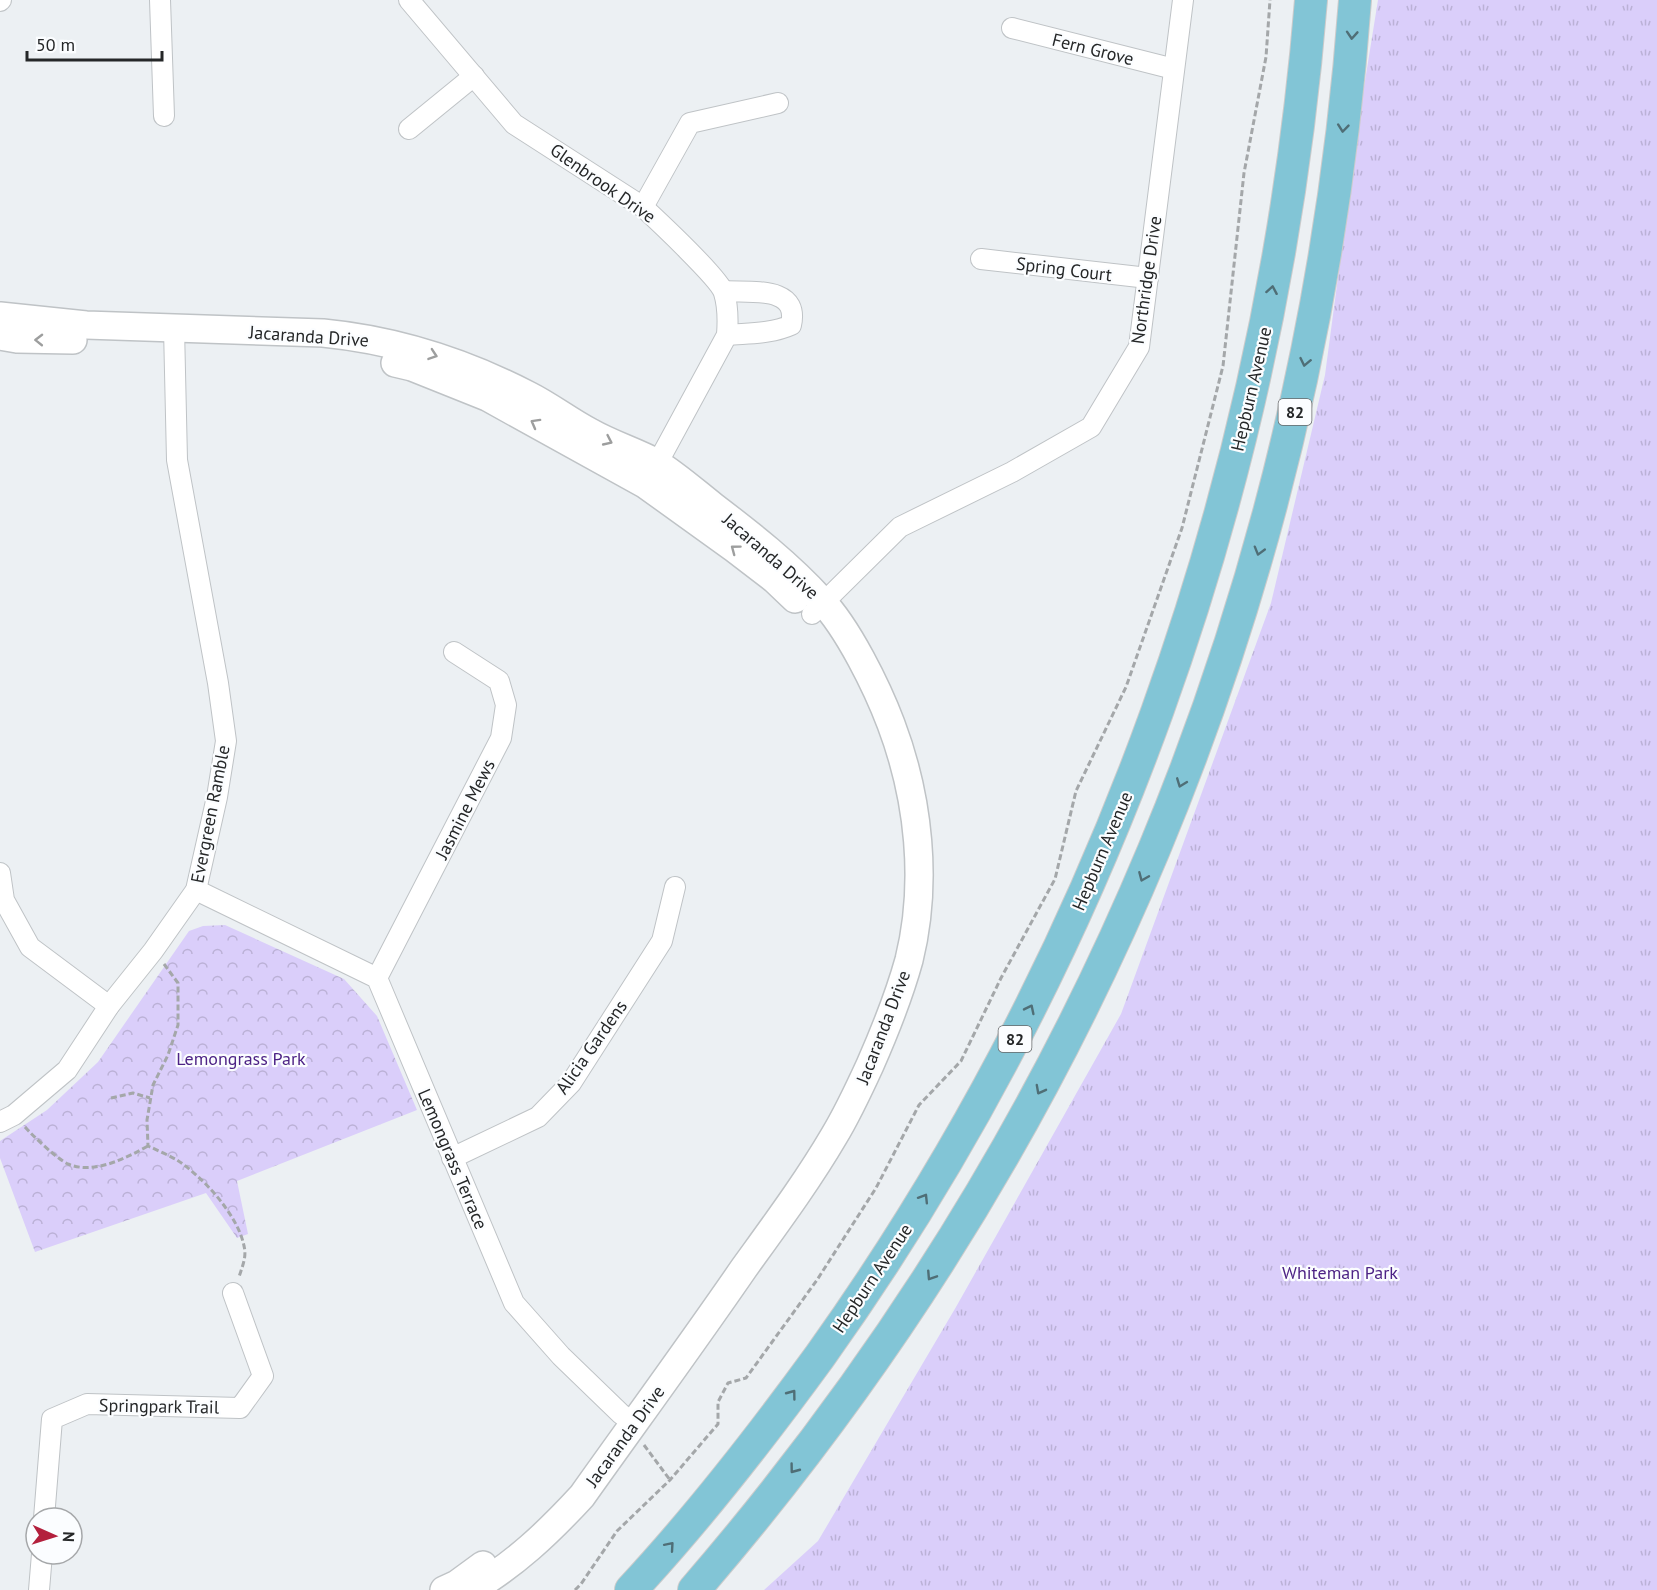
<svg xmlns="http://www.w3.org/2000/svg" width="1657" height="1590" font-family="'PT Sans',sans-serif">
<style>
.grass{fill:url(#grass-tufts)}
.park{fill:url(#park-crowns)}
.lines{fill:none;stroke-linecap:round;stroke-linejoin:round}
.street-casing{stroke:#bfc3c6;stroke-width:22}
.secondary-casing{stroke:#bfc3c6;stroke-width:30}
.primary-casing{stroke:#cbcbcb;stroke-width:34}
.path{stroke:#a4a7a9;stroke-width:3;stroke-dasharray:6 3;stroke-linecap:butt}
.street{stroke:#fff;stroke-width:20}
.secondary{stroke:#fff;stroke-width:27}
.primary{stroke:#82c5d6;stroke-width:32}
.oneway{stroke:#4f6e76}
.oneway2{stroke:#9d9e9e}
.labels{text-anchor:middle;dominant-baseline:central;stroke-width:4.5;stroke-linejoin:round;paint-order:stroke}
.shield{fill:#fbfdff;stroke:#656768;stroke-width:1.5}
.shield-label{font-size:16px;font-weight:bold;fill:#252728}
.street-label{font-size:18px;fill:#252728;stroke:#fbfdff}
.park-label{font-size:18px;fill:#4d2386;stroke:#fbfdff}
</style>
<defs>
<pattern id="grass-tufts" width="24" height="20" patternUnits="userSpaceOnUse" patternTransform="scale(1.5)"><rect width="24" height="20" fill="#dacefa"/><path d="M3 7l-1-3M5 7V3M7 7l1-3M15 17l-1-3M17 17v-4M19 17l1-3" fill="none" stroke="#bbb1d6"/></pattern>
<pattern id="park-crowns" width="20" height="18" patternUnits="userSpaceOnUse" patternTransform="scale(1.5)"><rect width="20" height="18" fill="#dacefa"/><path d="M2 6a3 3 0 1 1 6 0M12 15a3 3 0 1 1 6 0" fill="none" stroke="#bbb1d6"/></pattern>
</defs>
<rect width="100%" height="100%" fill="#ecf0f3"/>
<path class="grass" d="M1378,0H1657V1590H764L818,1541L956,1307L1121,1014L1271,603L1325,375L1360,112Z"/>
<path class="park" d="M225,925L344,979L377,1016L417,1110L237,1181L248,1234L237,1238L206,1193L35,1252L0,1158V1141L47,1110L98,1062L189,931L203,926Z"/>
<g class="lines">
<g class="street-casing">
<g id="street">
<path d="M160,0L164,116"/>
<path d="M409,0L514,124L643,207C657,220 720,279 724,293C728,306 728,322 727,335L651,475"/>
<path d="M0,1L1,0"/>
<path d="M1012,28L1174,69"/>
<path d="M409,129L474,76"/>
<path d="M643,207L690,123L778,103"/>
<path d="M981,259L1148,278"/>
<path d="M724,291C750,293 800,285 791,325C771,334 749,333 727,335"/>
<path d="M812,614L900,527L1012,472L1091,427L1139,347L1183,0"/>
<path d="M0,873L4,900L30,947L109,1006"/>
<path d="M196,890L377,978L514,1303L561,1356L621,1414L634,1423"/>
<path d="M377,978L501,738L506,705L499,681L454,652"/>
<path d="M0,1122L14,1115L67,1070L109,1006L153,951L196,890L217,797L226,741L218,683L177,460L174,328"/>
<path d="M452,1158L538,1117L571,1083L662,941L675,887"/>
<path d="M44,1518L52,1419L87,1404L240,1408L263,1376L233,1293"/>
<path d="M39,1590L42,1554"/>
</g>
</g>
<g class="secondary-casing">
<g id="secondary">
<path d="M0,316L86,325L323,333C395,340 464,362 528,395C550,406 569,421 590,432C611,444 634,451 655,462C675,474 694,491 713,506C751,535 788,564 821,600C848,628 877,687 891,724C919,798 928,883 909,960C899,996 885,1031 870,1065C859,1089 848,1113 834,1136C807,1182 775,1225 744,1268C691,1345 636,1420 582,1496C548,1533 514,1565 471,1590"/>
<path d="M0,336L17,339L73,340"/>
<path d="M395,363L412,367L487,397L646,485L735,549L774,579L795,599"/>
<path d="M444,1590L457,1584L483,1565"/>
</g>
</g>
<g class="primary-casing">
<g id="primary">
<path d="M631,1590C699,1517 761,1437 820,1356C1104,958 1272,486 1311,0"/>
<path d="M694,1590C1083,1140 1312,594 1355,0"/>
</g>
</g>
<g class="path">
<path d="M164,964L178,983V1025L168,1055L153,1085L147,1120L148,1146C157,1150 168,1155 177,1160C203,1177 238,1215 244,1246C247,1257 242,1267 239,1277"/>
<path d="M111,1098L133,1093L150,1098"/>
<path d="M25,1127C34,1137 56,1158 68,1164C94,1175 126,1158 148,1146"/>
<path d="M644,1445L670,1480"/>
<path d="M575,1590L581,1584L617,1531L670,1480L718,1424V1402L728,1383L746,1378L817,1280L876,1188L919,1105L961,1061L1001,978L1055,879L1076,791L1126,687L1182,528L1223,366L1244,173L1266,57L1270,0"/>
</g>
<use href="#street" class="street"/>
<use href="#secondary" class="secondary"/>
<use href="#primary" class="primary"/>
</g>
<defs><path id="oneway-chevron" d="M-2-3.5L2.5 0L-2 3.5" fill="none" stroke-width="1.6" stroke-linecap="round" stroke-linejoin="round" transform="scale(1.5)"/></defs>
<g class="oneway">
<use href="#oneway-chevron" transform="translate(1352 35) rotate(94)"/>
<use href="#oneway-chevron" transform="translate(1343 128) rotate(96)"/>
<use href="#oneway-chevron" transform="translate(1272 290) rotate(-80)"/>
<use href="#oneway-chevron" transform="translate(1305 362) rotate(102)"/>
<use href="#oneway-chevron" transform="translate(1259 551) rotate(106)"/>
<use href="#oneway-chevron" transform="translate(1181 783) rotate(111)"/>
<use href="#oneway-chevron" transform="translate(1143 877) rotate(113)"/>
<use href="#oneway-chevron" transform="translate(1030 1009) rotate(-64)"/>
<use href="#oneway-chevron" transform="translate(1040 1090) rotate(118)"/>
<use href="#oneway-chevron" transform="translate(924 1198) rotate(-58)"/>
<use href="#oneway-chevron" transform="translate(931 1276) rotate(123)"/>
<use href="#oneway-chevron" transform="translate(792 1394) rotate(-53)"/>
<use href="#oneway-chevron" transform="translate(794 1469) rotate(127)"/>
<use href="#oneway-chevron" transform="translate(670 1546) rotate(-49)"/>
</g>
<g class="oneway2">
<use href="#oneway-chevron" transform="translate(39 340) rotate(-179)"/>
<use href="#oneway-chevron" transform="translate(433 355) rotate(19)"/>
<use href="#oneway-chevron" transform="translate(535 423) rotate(-151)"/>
<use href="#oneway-chevron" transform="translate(608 441) rotate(25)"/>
<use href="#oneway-chevron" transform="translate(735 549) rotate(-143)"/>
</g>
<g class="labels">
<g class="shield">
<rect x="1278.5" y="399" width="33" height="26" rx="4.5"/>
<rect x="998.5" y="1026" width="33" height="26" rx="4.5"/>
</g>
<g class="shield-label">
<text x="1295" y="412">82</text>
<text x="1015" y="1039">82</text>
</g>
<g class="street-label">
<text transform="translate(1093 49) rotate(14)">Fern Grove</text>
<text transform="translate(603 183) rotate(35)">Glenbrook Drive</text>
<text transform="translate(1064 269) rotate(7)">Spring Court</text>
<text transform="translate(1146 280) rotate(-82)">Northridge Drive</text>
<text transform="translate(309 336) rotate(4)">Jacaranda Drive</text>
<text transform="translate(1251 389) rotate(-77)">Hepburn Avenue</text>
<text transform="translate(771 556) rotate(41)">Jacaranda Drive</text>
<text transform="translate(465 809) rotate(-63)">Jasmine Mews</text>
<text transform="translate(210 814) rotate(-79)">Evergreen Ramble</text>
<text transform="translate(1102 851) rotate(-67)">Hepburn Avenue</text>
<text transform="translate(883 1027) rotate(-69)">Jacaranda Drive</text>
<text transform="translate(591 1047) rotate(-55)">Alicia Gardens</text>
<text transform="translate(453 1159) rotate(67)">Lemongrass Terrace</text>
<text transform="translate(872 1278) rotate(-56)">Hepburn Avenue</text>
<text transform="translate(159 1406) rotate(1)">Springpark Trail</text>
<text transform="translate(625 1436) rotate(-54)">Jacaranda Drive</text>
</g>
<g class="park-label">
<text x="241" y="1058">Lemongrass Park</text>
<text x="1340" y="1272">Whiteman Park</text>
</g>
</g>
<g transform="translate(54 1536) rotate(93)"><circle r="28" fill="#fbfdff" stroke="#a5a7a9" stroke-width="1.5"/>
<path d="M0-4.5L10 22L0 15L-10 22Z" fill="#b3203d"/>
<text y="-9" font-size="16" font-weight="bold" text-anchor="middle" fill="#252728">N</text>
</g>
<path d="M27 51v9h135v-9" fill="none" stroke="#252728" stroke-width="3"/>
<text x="36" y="51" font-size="18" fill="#252728" stroke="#fbfdff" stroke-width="4.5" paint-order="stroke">50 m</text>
</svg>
